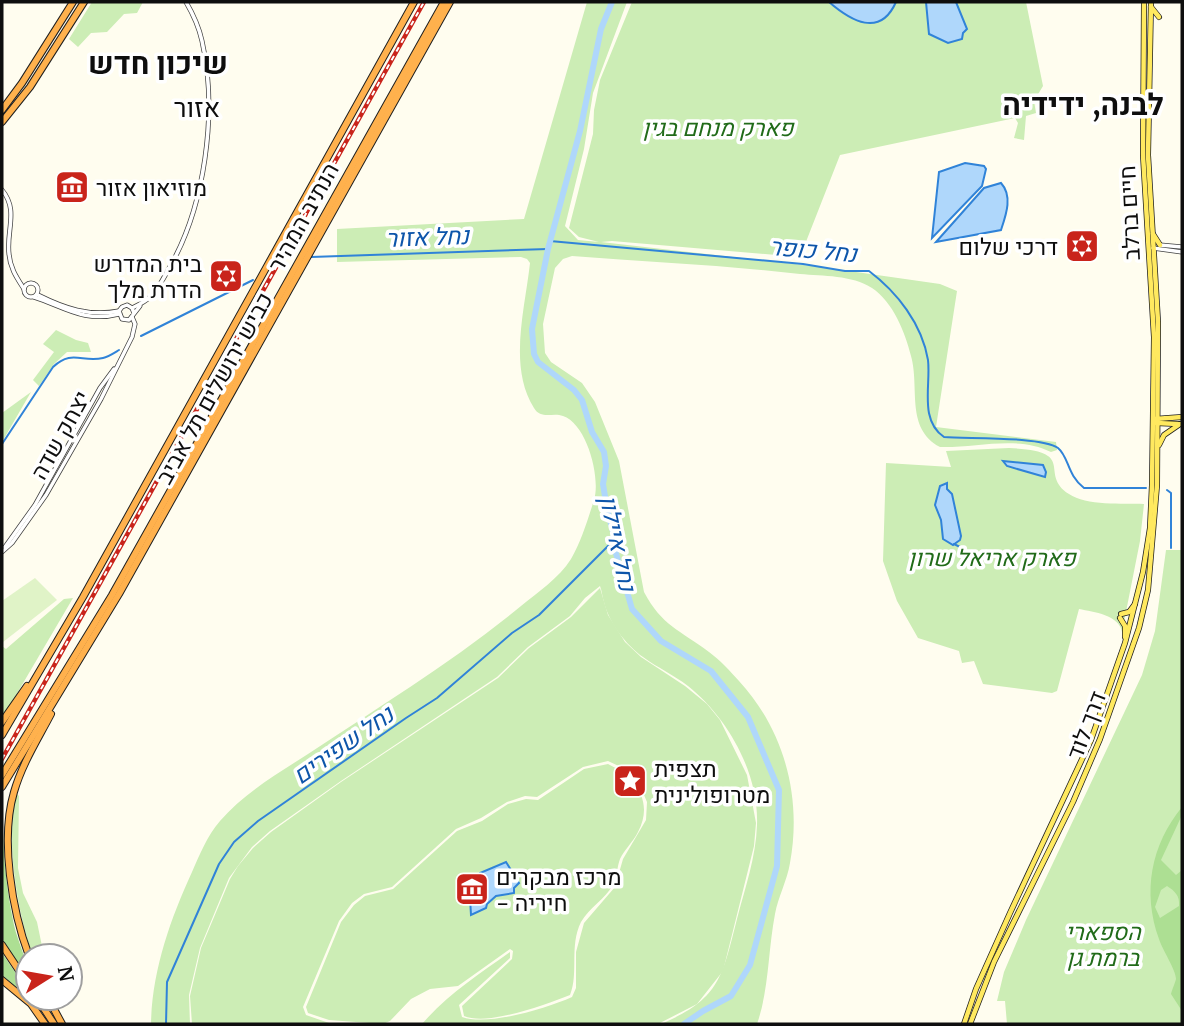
<svg xmlns="http://www.w3.org/2000/svg" width="1184" height="1026" font-family="Merriweather,Heebo,serif">
<style>
.green{fill:#ccedb5}
.forest{fill:#addf93;fill-rule:evenodd}
.pitch{fill:#e0f3c7}
.water{fill:#afd7fb;stroke:#3083d8;stroke-width:2}
.lines{fill:none;stroke-linecap:round;stroke-linejoin:round}
.stream{stroke:#3083d8;stroke-width:2}
.river{stroke:#afd7fb;stroke-width:6}
.minor-casing{stroke:#414141;stroke-width:5}
.major-casing{stroke:#1f1f1f;stroke-width:6}
.highway-casing{stroke:#1f1f1f;stroke-width:8}
.minor{stroke:#fff;stroke-width:3.5}
.major{stroke:#ffe95f;stroke-width:4.5}
.highway{stroke:#ffb14d;stroke-width:6}
.rail-casing{stroke:#c9241b;stroke-width:4.5}
.rail{stroke:#fff;stroke-width:2;stroke-dasharray:5;stroke-linecap:butt}
.labels{text-anchor:middle;dominant-baseline:central;stroke-width:7;stroke-linejoin:round;paint-order:stroke}
.park-label{font-size:23px;font-style:italic;fill:#216b19;stroke:#fff}
.poi-label{font-size:23px;fill:#0e0e0e;stroke:#fff;text-anchor:start}
.street-label{font-size:23px;fill:#0e0e0e;stroke:#fff}
.water-label{font-size:24px;font-style:italic;fill:#0d55aa;stroke:#fff}
.quarter-label{font-size:26px;fill:#0e0e0e;stroke:#fff}
.district-label{font-size:30px;font-weight:bold;fill:#0e0e0e;stroke:#fff}
</style>
<rect width="100%" height="100%" fill="#fffdef"/>
<g class="green">
<path d="M92,2H143L137,13L124,14L107,32L91,33L78,47L69,39Z"/>
<path d="M587,2H627L593,93L584,149L565,226L578,240L599,242L579,237L569,228L593,134L594,110L600,80L632,2H1026L1043,86L1034,101L1036,113L1026,116L1024,140L1014,138L1018,123L1015,118L840,155L800,257L612,241L601,242L821,267L940,284L957,291L936,427L1056,442L1057,450L1051,452C1017,435 977,448 940,447C905,428 920,388 911,356C905,332 893,302 872,288C852,275 823,276 800,274C724,265 648,262 572,256L563,259L555,268L543,324L545,353L551,362L582,383L595,402L619,461L644,592C662,626 680,630 709,652C720,660 730,671 739,681C785,731 802,798 790,863C787,881 778,897 775,914C768,950 769,990 757,1024H661C720,999 722,977 737,919C745,888 756,857 757,825C759,773 728,718 688,686C674,675 658,668 643,657C626,645 609,623 604,602C602,596 602,591 600,586L585,598L570,616L528,647L497,677L341,781L270,831L252,847L229,878L200,948L189,995L190,1024H151C152,971 170,920 192,872C200,854 207,836 220,821C244,793 277,774 308,754C380,706 454,661 521,606C538,592 559,578 571,559C581,542 588,519 594,500C601,478 587,424 563,416C553,412 541,420 534,408C508,367 525,309 530,263L527,259L521,257L337,262V229L524,219Z"/>
<path d="M56,330L76,340L88,343L91,352H67L54,364L39,386L33,380L54,352L43,344Z"/>
<path d="M31,392L2,442V413Z"/>
<path d="M1009,448C1080,451 1037,473 1069,494C1086,506 1123,503 1144,504L1140,541L1122,632C1119,615 1094,612 1079,609L1057,691L1052,693L983,684L974,661L962,663L959,651L918,638L897,601L883,561L886,463L951,467L946,451Z"/>
<path d="M1166,550H1182V1024H1007L1005,1001H997L1004,972L1026,920L1142,675L1155,631Z"/>
<path d="M600,588L608,615L625,642L641,657L685,686L707,704L720,720L747,775L756,823L754,846L723,971L697,1004L658,1024H422C447,995 479,974 510,952V958L459,1005L462,1017C488,1026 545,1009 572,997L576,988V952L584,923L615,887L623,859L646,820L647,802L641,788L623,768L608,761L583,767L537,797L525,796L507,802L481,818L456,829L392,887L364,894L352,903L339,921L303,1007L306,1015L329,1023L341,1024H192L190,996L201,948L230,879L238,866L253,848L271,832L341,782L498,678L529,648L571,617Z"/>
<path d="M73,598L2,719V646L6,649L64,599Z"/>
<path d="M608,764C636,777 654,802 638,832C633,842 624,850 620,859C617,867 617,877 613,885C605,899 589,908 581,922C569,946 579,973 570,995C545,1005 488,1026 464,1016L462,1006L512,959L513,951L510,949L458,986L430,989L411,999L390,1021L383,1024L329,1020L308,1013L306,1007L341,922L354,905L365,896L393,889L457,831L482,821L508,804L526,799L538,800L584,769Z"/>
<path d="M17,794L19,796L18,868L23,893L37,922L43,951L46,956H33C18,916 4,836 17,794Z"/>
</g>
<g class="forest">
<path d="M3,799C2,843 5,883 14,925C18,943 28,960 28,978L2,939Z"/>
<path d="M1182,807V815L1161,860L1176,875L1181,871L1182,849V1011L1171,994C1172,990 1175,983 1176,979C1176,970 1162,949 1159,939C1142,892 1151,845 1182,807ZM1167,886C1175,891 1180,896 1179,906L1160,918L1155,907L1161,890Z"/>
<path d="M2,953L28,991V997L2,975Z"/>
</g>
<path class="pitch" d="M35,578L57,600L3,642L2,601Z"/>
<g class="water">
<path d="M829,2H896C880,38 851,21 829,2Z"/>
<path d="M926,2H956L967,29L963,33L962,39L948,43L929,34Z"/>
<path d="M965,163L984,166L986,169L982,186L932,238L939,172Z"/>
<path d="M1001,183C1013,196 1006,215 1001,230L936,242L984,188Z"/>
<path d="M1003,461L1043,465L1046,472L1045,477L1007,466Z"/>
<path d="M947,483V489L952,494L961,536L960,540L953,545L943,539L941,520L935,505L940,486Z"/>
<path d="M506,862L519,883L514,888V893L496,896L487,904L486,908L471,915L470,898L479,901L486,886L477,881L480,873Z"/>
</g>
<g class="lines">
<g class="stream">
<path d="M550,241L803,264L845,271H869C897,292 922,324 928,360C931,385 919,420 944,437C967,439 1041,436 1058,448C1069,457 1067,475 1084,488H1146"/>
<path d="M311,257L548,249"/>
<path d="M141,336L253,280"/>
<path d="M2,444L53,367C72,349 82,363 103,358C108,357 114,353 119,350"/>
<path d="M1167,490L1171,493V548"/>
<path d="M954,544L962,548"/>
<path d="M166,1024L167,982L219,864L234,842L258,821L406,718L437,698L512,633L539,615L615,539"/>
</g>
<path class="river" d="M612,2L601,29L580,131L548,249L532,329L534,354L538,362L574,390L582,400L592,432L604,452L606,466L603,484L607,509L615,539V550L632,609L661,641L711,671L748,717L779,790L777,866L750,965L731,996L703,1011L684,1024"/>
<g class="minor-casing">
<g id="minor">
<path d="M2,190C19,210 6,231 9,254C10,268 17,278 24,289"/>
<path d="M1160,245L1182,247"/>
<path d="M1153,248L1182,252"/>
<circle cx="31" cy="290" r="7"/>
<path d="M38,295C64,308 89,317 119,311"/>
<path d="M34,297C65,307 84,323 119,314"/>
<path d="M132,308C138,305 145,302 150,297C158,290 163,279 168,270C205,208 218,112 202,41C199,27 193,14 186,2"/>
<path d="M134,313L132,308L127,305L122,307L119,311L122,319L129,320L140,306"/>
<path d="M5,547L35,505L100,388L114,369"/>
<path d="M2,552L12,543L46,495L101,399L132,337L135,324L132,317"/>
</g>
</g>
<g class="major-casing">
<g id="major">
<path d="M1151,7L1159,17"/>
<path d="M1153,234L1160,245"/>
<path d="M1155,419L1182,417"/>
<path d="M1156,423L1178,424"/>
<path d="M1159,445L1164,435L1180,424"/>
<path d="M1121,614L1129,612L1135,604"/>
<path d="M1120,618L1125,626V637"/>
<path d="M964,1024L976,989L1010,913L1091,740L1125,643L1143,572L1150,528L1152,485L1154,337L1143,155L1144,2"/>
<path d="M970,1024L994,962L1073,802L1100,739L1139,628L1148,590L1157,485L1158,322L1148,155L1151,2"/>
</g>
</g>
<g class="highway-casing">
<g id="highway">
<path d="M2,110L22,83L73,2"/>
<path d="M2,122L30,87L84,2"/>
<path d="M2,722L27,686"/>
<path d="M2,735L83,597L414,2"/>
<path d="M2,775L112,595L444,2"/>
<path d="M2,787L119,594L450,2"/>
<path d="M2,945L28,984"/>
<path d="M29,956C12,911 0,839 14,792C22,764 38,739 51,714"/>
<path d="M2,980L31,1004L45,1024"/>
<path d="M37,998L54,1024"/>
<path d="M48,998L62,1024"/>
</g>
</g>
<use href="#minor" class="minor"/>
<use href="#major" class="major"/>
<use href="#highway" class="highway"/>
<g class="rail-casing">
<path id="rail" d="M2,759L424,2"/>
</g>
<use href="#rail" class="rail"/>
</g>
<defs>
<g id="museum-square" transform="scale(1.75)"><rect x="-9" y="-9" width="18" height="18" rx="4" fill="#c9241b" stroke="#fff"/><path d="M0-6L6-3V-2H-6V-3ZM-5-1h2V3h-2ZM-1-1h2V3h-2ZM3-1h2V3H3ZM-6 4H6V6H-6Z" fill="#fff"/></g>
<g id="synagogue-square" transform="scale(1.75)"><rect x="-9" y="-9" width="18" height="18" rx="4" fill="#c9241b" stroke="#fff"/><path d="M0-6.5L5.6 3.2H-5.6ZM0 6.5L5.6-3.2H-5.6Z" fill="#fff"/></g>
<g id="sight-square" transform="scale(1.75)"><rect x="-9" y="-9" width="18" height="18" rx="4" fill="#c9241b" stroke="#fff"/><path d="M0-6L1.8-2.2L6-1.7L2.9 1.2L3.7 5.4L0 3.3L-3.7 5.4L-2.9 1.2L-6-1.7L-1.8-2.2Z" fill="#fff"/></g>
</defs>
<g fill-rule="evenodd">
<use href="#museum-square" x="72" y="187"/>
<use href="#synagogue-square" x="1082" y="246"/>
<use href="#synagogue-square" x="226" y="276"/>
<use href="#sight-square" x="630" y="781"/>
<use href="#museum-square" x="472" y="889"/>
</g>
<g class="labels">
<g class="park-label">
<text x="718" y="127">פארק מנחם בגין</text>
<text x="992" y="557">פארק אריאל שרון</text>
<text x="1103" y="931">הספארי<tspan x="1103" dy="26">ברמת גן</tspan></text>
</g>
<g class="poi-label">
<text x="96" y="187">מוזיאון אזור</text>
<text x="1058" y="246" text-anchor="end">דרכי שלום</text>
<text x="202" y="263" text-anchor="end">בית המדרש<tspan x="202" dy="26">הדרת מלך</tspan></text>
<text x="654" y="768">תצפית<tspan x="654" dy="26">מטרופולינית</tspan></text>
<text x="496" y="876">מרכז מבקרים<tspan x="496" dy="26">- חיריה</tspan></text>
</g>
<g class="street-label">
<text transform="translate(1129 213) rotate(-93)">חיים ברלב</text>
<text transform="translate(303 217) rotate(-61)">הנתיב המהיר</text>
<text transform="translate(214 388) rotate(-61)">כביש ירושלים תל אביב</text>
<text transform="translate(60 435) rotate(-61)">יצחק שדה</text>
<text transform="translate(1086 725) rotate(-69)">דרך לוד</text>
</g>
<g class="water-label">
<text transform="translate(427 237) rotate(-2)">נחל אזור</text>
<text transform="translate(813 250) rotate(5)">נחל כופר</text>
<text transform="translate(618 543) rotate(78)">נחל איילון</text>
<text transform="translate(343 745) rotate(-35)">נחל שפירים</text>
</g>
<g class="quarter-label">
<text x="197" y="107">אזור</text>
</g>
<g class="district-label">
<text x="158" y="63">שיכון חדש</text>
<text x="1083" y="104">לבנה, ידידיה</text>
</g>
</g>
<rect width="1184" height="1026" fill="none" stroke="#0e0e0e" stroke-width="7"/>
<g transform="translate(49 977) rotate(79)"><circle r="33" fill="#ffffff" stroke="#9f9f9f" stroke-width="2"/>
<path d="M0-5L12 26L0 18L-12 26Z" fill="#c9241b"/>
<text y="-10" font-size="19" font-weight="bold" text-anchor="middle" fill="#0e0e0e">N</text>
</g>
</svg>
